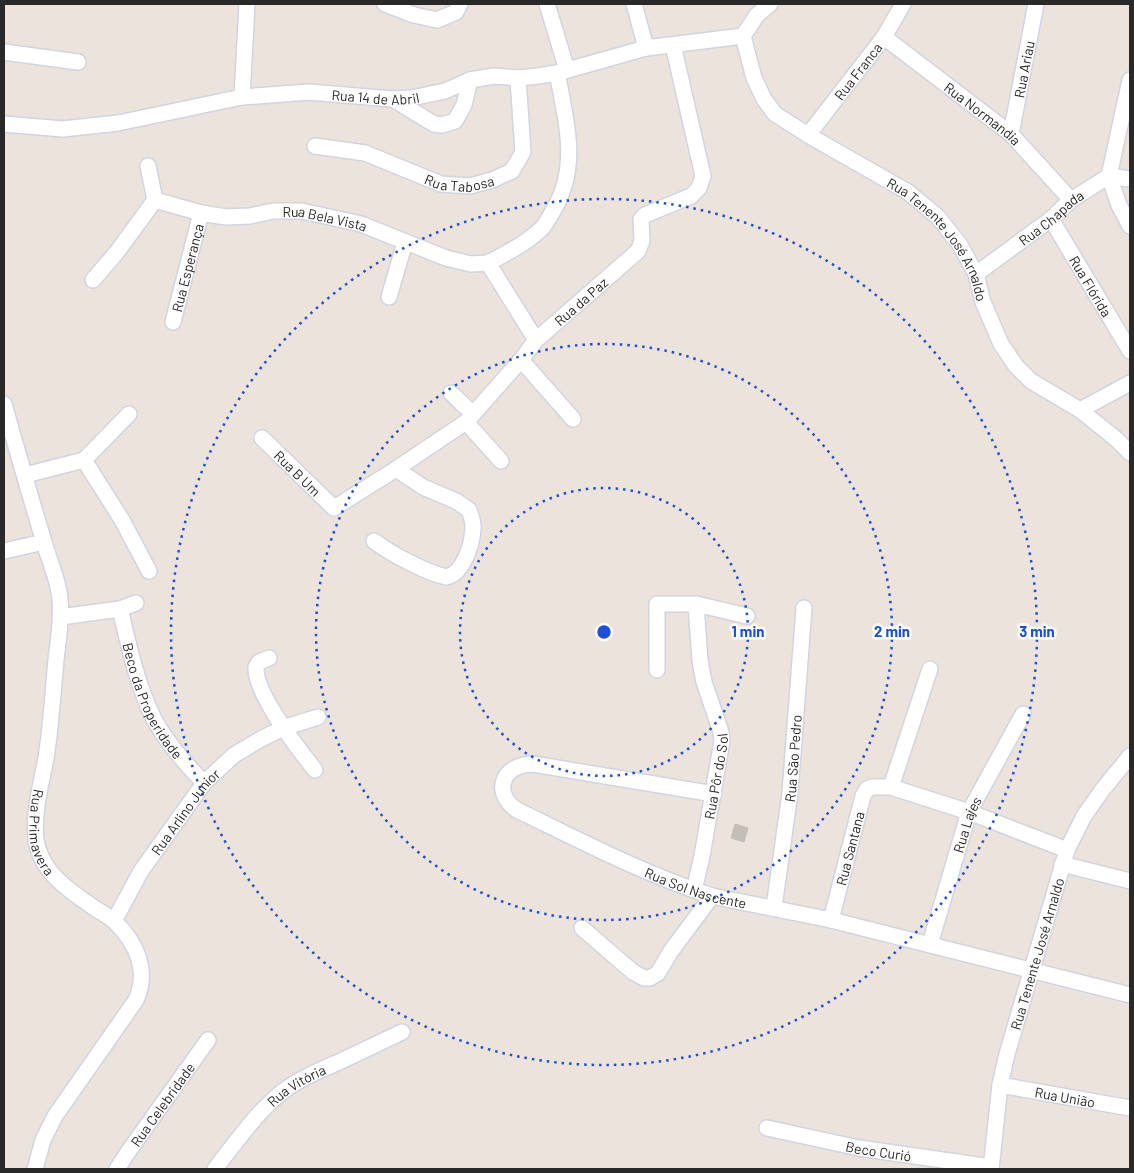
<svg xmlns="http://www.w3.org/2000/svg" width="1134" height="1173" font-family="Barlow,sans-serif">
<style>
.building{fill:#c3beb7;stroke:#c6bfb5}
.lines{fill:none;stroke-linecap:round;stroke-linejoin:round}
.minor-casing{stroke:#d1d5e2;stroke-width:18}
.minor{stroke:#fff;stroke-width:15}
.ring{fill:none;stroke:#1d4ed8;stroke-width:2.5;stroke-dasharray:2.5 5}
.labels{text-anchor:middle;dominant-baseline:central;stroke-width:5;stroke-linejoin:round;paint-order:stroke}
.street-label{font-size:14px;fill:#292929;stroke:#fff}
.centre{fill:#1d4ed8;stroke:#fff;stroke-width:2.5}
.ring-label{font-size:15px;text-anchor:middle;font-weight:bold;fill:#1d4ed8;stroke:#fff;stroke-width:5;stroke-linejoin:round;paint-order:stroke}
</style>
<rect width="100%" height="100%" fill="#ebe3dc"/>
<path class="building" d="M735,824L748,828L744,842L731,838Z"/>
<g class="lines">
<g class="minor-casing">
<g id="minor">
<path d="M385,4L414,15L437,20L456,12L460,4"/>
<path d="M547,4L567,70"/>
<path d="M634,4L646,48"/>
<path id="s1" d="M743,36L754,78L764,99L775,114L808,135L908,192L938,217L960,245L976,274L983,302L1001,344L1016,366L1031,381L1080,410L1115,438L1130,453"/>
<path d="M743,36L757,15L770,4"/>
<path id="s2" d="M884,37L1011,134L1071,200"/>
<path d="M4,52L78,62"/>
<path d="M1130,80L1109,176L1119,205L1130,226"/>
<path d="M242,97L247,4"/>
<path d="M393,99L434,124L442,125L455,121L464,105L470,80"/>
<path id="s3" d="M4,124L63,129L118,123L242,97L309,92L392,99L411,98L445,91L470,80L494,76L518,78L538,76L557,73L646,48L743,36"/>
<path id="s4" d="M1011,134L1036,4"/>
<path id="s5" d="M808,135L884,37L903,4"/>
<path id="s6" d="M315,146L365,153L441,184L470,186L492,180L512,171L523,152L518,78"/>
<path id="s7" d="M148,166L155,200L201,213L226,217L250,216L273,211H302L361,224L446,258L471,264L488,263L536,340"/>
<path id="s8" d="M1051,219L1130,351"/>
<path d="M488,263C507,253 525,244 540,230C546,225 549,217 553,211C580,167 566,119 557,73"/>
<path id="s9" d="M976,274L1051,219L1071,200L1109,176L1130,179"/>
<path d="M93,280L117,252L155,200"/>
<path d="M389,297L405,242"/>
<path id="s10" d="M173,322L201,213"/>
<path d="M521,360L573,419"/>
<path d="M451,393L473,414"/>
<path id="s11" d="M4,404C17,450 30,496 44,542C49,561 59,580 60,600C62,620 58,641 56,660C53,693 51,726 46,758C41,785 33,812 36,840C41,873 71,892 96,909C102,913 110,917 115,922C137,943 149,971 136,1000L55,1116L43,1140L35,1169"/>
<path d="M1080,410L1130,383"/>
<path d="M466,422L501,461"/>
<path id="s12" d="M262,438L334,508L396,469L466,422L521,360L536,340L638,251L642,241L641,219L645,215L691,196L699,188L703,176L673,45"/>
<path d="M84,460L122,520L149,571"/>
<path d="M25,475L84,460L129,414"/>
<path d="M374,541C391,554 425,572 446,577C464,574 473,542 473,526C473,521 471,515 469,510L456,501L423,487L396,469"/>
<path d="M4,551L44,542"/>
<path id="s13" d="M120,609C129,646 137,685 154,719C167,743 185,763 204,783"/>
<path d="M60,617L120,609L136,603"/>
<path d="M269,658L259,662L256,667C254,692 299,750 315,770"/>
<path d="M657,670V604H696L747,616"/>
<path d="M891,787L930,669"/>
<path id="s14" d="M714,794L533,764C503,764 491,792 517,810C581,841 644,874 712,896L831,920L1130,995"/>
<path d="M1062,864L1130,881"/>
<path id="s15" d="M694,890L702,856L722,741L721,732L704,682L700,661L696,604"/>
<path id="s16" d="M774,907L790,793L804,608"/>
<path id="s17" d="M831,920L863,796L867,789L872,787H891L969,812L1067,850"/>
<path id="s18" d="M114,921L141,871L204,783L234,755L261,739L283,728L318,717"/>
<path d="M582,928L633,972L644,978H650L658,973L671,951L712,896"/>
<path id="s19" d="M930,944L969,812L1023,714"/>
<path id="s20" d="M1000,1085L1130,1108"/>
<path id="s21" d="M767,1128L859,1148L991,1167"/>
<path id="s22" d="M117,1169L128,1152L208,1040"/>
<path id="s23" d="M215,1169C235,1143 256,1113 282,1092C299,1079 320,1070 339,1062C360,1052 381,1042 402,1032"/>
<path id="s24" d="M991,1169L1000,1085L1007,1054L1067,850L1084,816L1103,789L1130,756"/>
</g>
</g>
<use href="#minor" class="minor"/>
</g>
<g class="ring">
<circle cx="604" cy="632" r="144"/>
<circle cx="604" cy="632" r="288"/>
<circle cx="604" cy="632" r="433"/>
</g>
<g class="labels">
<g class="street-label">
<text stroke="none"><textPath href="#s4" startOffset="66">Rua Ariau</textPath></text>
<text stroke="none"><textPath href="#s5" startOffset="81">Rua Franca</textPath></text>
<text stroke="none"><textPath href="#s3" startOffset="375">Rua 14 de Abril</textPath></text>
<text stroke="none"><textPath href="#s2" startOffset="125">Rua Normandia</textPath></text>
<text stroke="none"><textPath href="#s6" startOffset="151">Rua Tabosa</textPath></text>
<text stroke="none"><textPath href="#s9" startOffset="94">Rua Chapada</textPath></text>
<text stroke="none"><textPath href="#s7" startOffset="208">Rua Bela Vista</textPath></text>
<text stroke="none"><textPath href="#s1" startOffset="296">Rua Tenente José Arnaldo</textPath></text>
<text stroke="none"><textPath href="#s10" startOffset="56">Rua Esperança</textPath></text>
<text stroke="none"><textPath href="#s8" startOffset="78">Rua Flórida</textPath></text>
<text stroke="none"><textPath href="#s12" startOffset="425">Rua da Paz</textPath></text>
<text stroke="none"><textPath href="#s12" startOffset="50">Rua B Um</textPath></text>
<text stroke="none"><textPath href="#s13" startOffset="98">Beco da Properidade</textPath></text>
<text stroke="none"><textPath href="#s16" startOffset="150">Rua São Pedro</textPath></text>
<text stroke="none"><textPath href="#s15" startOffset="116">Rua Pôr do Sol</textPath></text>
<text stroke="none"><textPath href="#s18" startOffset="131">Rua Arlino Junior</textPath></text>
<text stroke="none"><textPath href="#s19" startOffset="125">Rua Lajes</textPath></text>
<text stroke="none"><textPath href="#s11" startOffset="439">Rua Primavera</textPath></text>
<text stroke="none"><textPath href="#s17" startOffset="74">Rua Santana</textPath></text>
<text stroke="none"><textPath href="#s14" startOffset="449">Rua Sol Nascente</textPath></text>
<text stroke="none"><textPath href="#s24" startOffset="221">Rua Tenente José Arnaldo</textPath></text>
<text stroke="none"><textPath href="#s23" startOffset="118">Rua Vitória</textPath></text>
<text stroke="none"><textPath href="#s20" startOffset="66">Rua União</textPath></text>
<text stroke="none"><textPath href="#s22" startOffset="79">Rua Celebridade</textPath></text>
<text stroke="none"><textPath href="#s21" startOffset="114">Beco Curió</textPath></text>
</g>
</g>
<circle cx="604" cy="632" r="8" class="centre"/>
<g class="ring-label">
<text x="748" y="637">1 min</text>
<text x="892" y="637">2 min</text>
<text x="1037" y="637">3 min</text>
</g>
<rect width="1134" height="1173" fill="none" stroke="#292929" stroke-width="10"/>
</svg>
